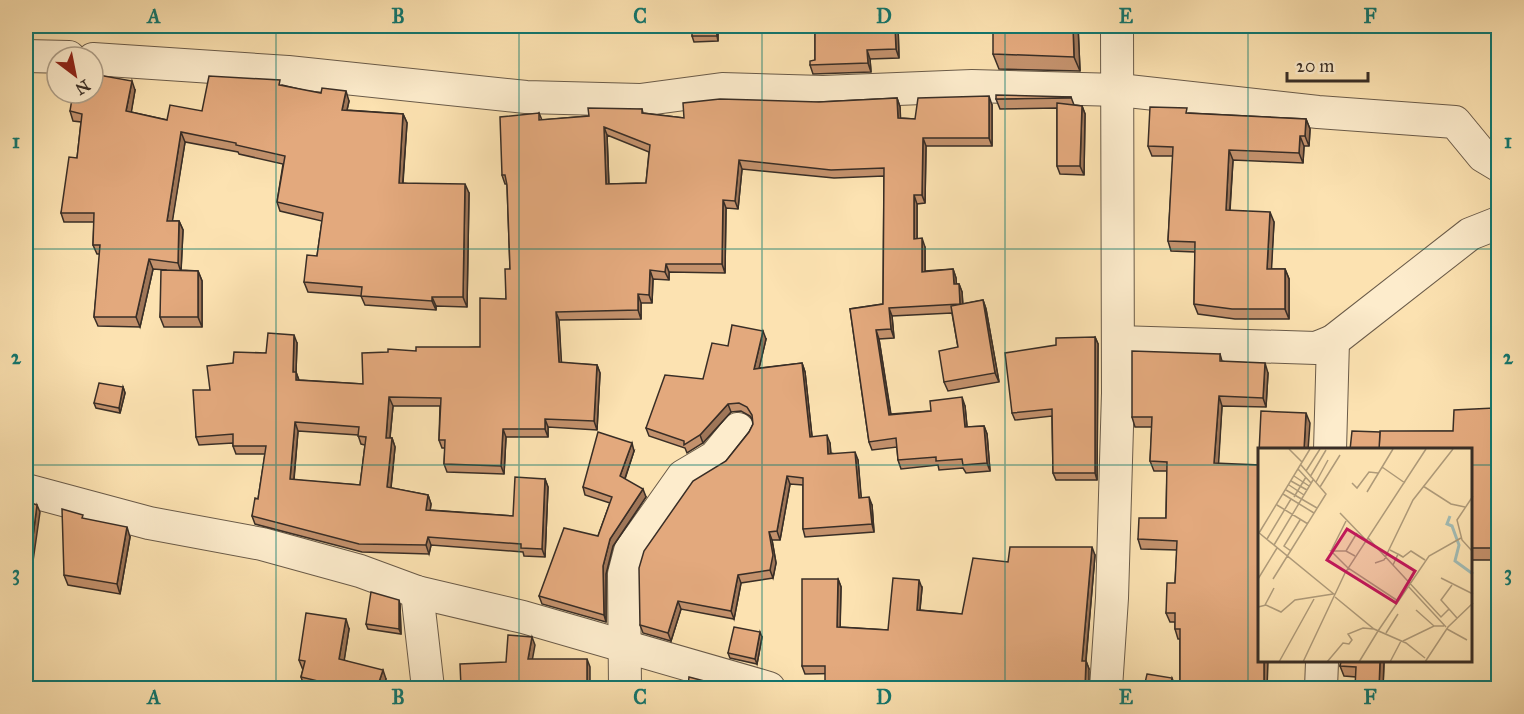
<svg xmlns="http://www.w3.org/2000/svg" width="1524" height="714" font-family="'IM FELL Great Primer',serif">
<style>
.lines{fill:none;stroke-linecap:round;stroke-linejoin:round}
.minor-casing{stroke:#6a5b49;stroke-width:34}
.minor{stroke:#fdeccc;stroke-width:32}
.wall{fill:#c3916c;stroke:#392e26;stroke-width:1.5;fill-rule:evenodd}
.shaded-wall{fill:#9f7658;stroke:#392e26;stroke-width:1.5}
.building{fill:#e3a97d;stroke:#392e26;stroke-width:1.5;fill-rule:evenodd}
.grid{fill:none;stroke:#0f766e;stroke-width:1.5;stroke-opacity:0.55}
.inset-river{fill:none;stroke:#a2bcb5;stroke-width:3}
.inset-road{fill:none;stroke:#ae9a79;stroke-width:1.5}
.view{fill:#c2185b;fill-opacity:0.15;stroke:#c2185b;stroke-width:3}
.inset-edge{fill:none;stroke:#392e26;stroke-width:3}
.neatline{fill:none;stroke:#0f766e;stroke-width:2}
.grid-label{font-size:20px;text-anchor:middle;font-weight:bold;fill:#0f766e}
</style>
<rect width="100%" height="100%" fill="#fce2b1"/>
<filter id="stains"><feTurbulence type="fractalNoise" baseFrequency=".00333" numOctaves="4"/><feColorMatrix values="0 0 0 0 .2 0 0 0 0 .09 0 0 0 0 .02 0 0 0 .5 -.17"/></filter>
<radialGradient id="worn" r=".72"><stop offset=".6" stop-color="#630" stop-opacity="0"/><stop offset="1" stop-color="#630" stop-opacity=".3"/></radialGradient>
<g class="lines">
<g class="minor-casing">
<g id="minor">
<path d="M26,56L69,57"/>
<path d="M93,59L288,72L526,97L640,100L722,89L823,92L972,86L1119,90L1318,112L1455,122L1483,156L1498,165"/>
<path d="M1118,342L1316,348L1333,341L1470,234L1498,223"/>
<path d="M1330,450L1333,341"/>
<path d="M26,490L149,523L262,544L360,571L417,592L523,617L769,688"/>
<path d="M417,592L428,688"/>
<path d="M625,688L624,574L630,551L683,476L715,457L738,429"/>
<path d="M1106,688L1112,598L1118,393L1117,26"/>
<path d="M1321,688L1322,662"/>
</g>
</g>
<use href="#minor" class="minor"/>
</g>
<g class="wall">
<path d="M718,26V41L694,42L692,36Z"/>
<path d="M815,26H898L899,58L870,59L871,72L813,74L810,65L815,60Z"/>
<path d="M1078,26L1080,71L999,69L993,54Z"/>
<path d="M282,85L349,101L347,110L403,114L407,123L403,183L469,193L467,307L436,306V310L365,305L361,296L308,292L304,282L317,256L322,221L280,211L277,202L283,164L239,154L238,152L185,142L172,221H179L183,230L181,270L198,271L202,281V327H164L160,317L166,270L153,269L140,327L98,326L94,317L100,254H97L93,245L94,222H64L61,213L77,158L81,122L73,121L70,111L135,90L131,112L167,120L202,111Z"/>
<path d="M1071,97L1074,105L1082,106L1085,114L1084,175L1060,174L1057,166V108L1000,109L996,99Z"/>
<path d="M897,98L900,107V118L915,119L992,105V146H926L925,203L917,204V239L925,247V271L953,269L956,278V284H959L962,292L963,304L983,300L986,309L999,382L948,391L944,382L958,347L952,313L892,316L894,338L879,339L891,414L931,411L965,406L967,427L984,426L987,434L990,471L966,473L963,468L939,470L938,465L901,469L898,460L897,447L872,450L869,442L850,309L883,304L884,176L834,178L742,169L738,209L726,208L725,273L669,272V280L653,279L652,303H641V319L559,320L561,363L597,365L600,373L597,430L548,427V437H506L504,474L447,472L444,464L445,448H442L439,440L440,406H393L390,438H392L395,447L391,488L428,495L431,504L430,510L513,516L545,479L548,487L545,557L524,556L523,552L431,545L429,554L362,552L255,524L252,516L258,499L265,454H236L233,446V443L199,445L196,437L210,390L233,363L297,343L296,372L299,380L363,384L416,351L480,347L506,299L510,269L507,184H505L502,175L539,113L542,120L589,116L642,109L643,113L684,118L819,102ZM607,135L649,152L646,183L609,184ZM298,431L358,435L361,444L365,445L360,485L294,480Z"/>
<path d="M1188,113L1306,119L1310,129L1309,146H1304L1303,163L1233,160L1230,211L1274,222L1271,269H1285L1289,279V319H1235L1198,314L1194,304L1195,252L1171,251L1168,241L1173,156H1152L1148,146Z"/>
<path d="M1095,337L1098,344L1097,480H1056L1053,473L1052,416L1015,420L1012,413Z"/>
<path d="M766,339L759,368L802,363L805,372L812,437L830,443L831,453L858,460L861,498L872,505L874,532L805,537L803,529V485L790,484L780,540H772L776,563L773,578L741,583L734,619L681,609L671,641L643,633L640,625L726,461L749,432L753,424L752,419L750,416L741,411L731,412L703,443L687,453L685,448L649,436L646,428L703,379L728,346Z"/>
<path d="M1220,354L1222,361L1268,373L1266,407L1222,406L1218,463L1267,688H1181L1180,685V639H1178L1175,629V622H1170L1166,613L1175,583L1177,550L1141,549L1138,539L1166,518L1167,471H1154L1150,461L1152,427H1135L1132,417Z"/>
<path d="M123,387L125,393L120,413L96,408L94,403Z"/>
<path d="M1494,408L1498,420V560H1472V450L1380,432L1453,431Z"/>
<path d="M634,451L625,479L646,497L613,546L606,574V622L542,604L539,596L598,536L610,503L585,495L583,487Z"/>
<path d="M130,537L120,594L68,585L64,575Z"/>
<path d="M1095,555L1086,661L1089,669L805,674L802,666L838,579L841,587L840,627L888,630L922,588L920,610L962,614L1008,562Z"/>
<path d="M400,605L401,634L368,629L366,624Z"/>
<path d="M349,629L344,660L386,679L383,688H314L304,686L301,677L303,670L299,660Z"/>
<path d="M762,637L757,664L730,658L728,653Z"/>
<path d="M1341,662H1384L1383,688H1355L1356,677L1344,676L1340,666Z"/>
</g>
<g class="shaded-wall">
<path d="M716,26H718V41L717,36Z"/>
<path d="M895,26H898L899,58L896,49Z"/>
<path d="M1073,26H1078L1080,71L1074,57Z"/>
<path d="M867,50L870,59L871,72L868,63Z"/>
<path d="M132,81L135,90L130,120L126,111Z"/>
<path d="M346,91L349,101L345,119L342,110Z"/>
<path d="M989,96L992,105V146L989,138Z"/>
<path d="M897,98L900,107L901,126L898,118Z"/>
<path d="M1082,106L1085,114L1084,175L1080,166Z"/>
<path d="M403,114L407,123L402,192L399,183Z"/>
<path d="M1306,119L1310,129L1309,146L1305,136Z"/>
<path d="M604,127L607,135L609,192L606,184Z"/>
<path d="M181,132L185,142L171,230L167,221Z"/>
<path d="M1300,136L1304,146L1303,163L1299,153Z"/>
<path d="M923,138L926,146L925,203L922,195Z"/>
<path d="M1229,150L1233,160L1229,220L1226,210Z"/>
<path d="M739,160L742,169L738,209L735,201Z"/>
<path d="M465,184L469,193L467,307L463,297Z"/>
<path d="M914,195L917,204V247L914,239Z"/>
<path d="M723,200L726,208L725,273L722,264Z"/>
<path d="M1270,212L1274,222L1271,279L1267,269Z"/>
<path d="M179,221L183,230L181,272L178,263Z"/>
<path d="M922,238L925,247V280L922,272Z"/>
<path d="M149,259L153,269L140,327L136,317Z"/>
<path d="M666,264L669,272V280L665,272Z"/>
<path d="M953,269L956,278L957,292L954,284Z"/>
<path d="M1285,269L1289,279V319L1285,309Z"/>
<path d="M650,270L653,279L652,303L649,295Z"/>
<path d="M198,271L202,281V327L198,317Z"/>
<path d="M959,284L962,292L963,313L960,304Z"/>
<path d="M638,294L641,303V319L638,310Z"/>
<path d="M432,297L436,306V310L432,301Z"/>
<path d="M983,300L986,309L999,382L995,373Z"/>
<path d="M889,308L892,316L894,338L891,329Z"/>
<path d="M556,312L559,320L562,371L559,362Z"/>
<path d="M876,330L879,339L892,423L889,415Z"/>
<path d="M763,331L766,339L757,377L754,369Z"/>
<path d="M294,335L297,343L296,372L299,381L296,380L293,372Z"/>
<path d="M1095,337L1098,344L1097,480L1095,473Z"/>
<path d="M802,363L805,372L813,445L810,437Z"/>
<path d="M1265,363L1268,373L1266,407L1263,398Z"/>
<path d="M597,365L600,373L597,430L594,421Z"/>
<path d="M123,387L125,393L120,413L119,408Z"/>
<path d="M1219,396L1222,406L1218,473L1214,463Z"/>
<path d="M389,397L393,406L389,446L386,438Z"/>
<path d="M962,397L965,406L968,436L965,427Z"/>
<path d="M728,404L731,412L703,443L700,435Z"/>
<path d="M1494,408L1498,420V467L1495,459Z"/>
<path d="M1306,413L1310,423L1308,450H1304Z"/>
<path d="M545,419L548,427V437L545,429Z"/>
<path d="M295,422L298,431L293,488L290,479Z"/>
<path d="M984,426L987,434L990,471L987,463Z"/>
<path d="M503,429L506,437L504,474L501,466Z"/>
<path d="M827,435L830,443L831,462L828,454Z"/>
<path d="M392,438L395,447L390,496L387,487Z"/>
<path d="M632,443L634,451L623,484L620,476Z"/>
<path d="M855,452L858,460L862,506L859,498Z"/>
<path d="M787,476L790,484L780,540L777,531Z"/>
<path d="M545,479L548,487L545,557L542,549Z"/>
<path d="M643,489L646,497L613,546L606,574V622L604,615L603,566L610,539Z"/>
<path d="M428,495L431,504L429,519L426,510Z"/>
<path d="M869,497L872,505L874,532L872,524Z"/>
<path d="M37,505L40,512L26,610V591Z"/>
<path d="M127,527L130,537L120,594L117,584Z"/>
<path d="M769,532L772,540L776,563L773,578L770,570Z"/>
<path d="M428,537L431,545L429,554L426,545Z"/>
<path d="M1092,547L1095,555L1085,669L1082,661Z"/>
<path d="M738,575L741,583L734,619L731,611Z"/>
<path d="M838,579L841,587L840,634L837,627Z"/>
<path d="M919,580L922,588L919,618L917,610Z"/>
<path d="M399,600L400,605L401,634L399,629Z"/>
<path d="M678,601L681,609L671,641L668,633Z"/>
<path d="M346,619L349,629L343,668L339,659Z"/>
<path d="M760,632L762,637L757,664L755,659Z"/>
<path d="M532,637L535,645L531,667L528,659Z"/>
<path d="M587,659L590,667V688L587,685Z"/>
<path d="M1086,661L1089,669V688H1085Z"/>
<path d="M1264,662H1268L1267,688H1264Z"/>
<path d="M1380,662H1384L1383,688H1379Z"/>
<path d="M27,670L29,677L26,688V674Z"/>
<path d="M383,670L386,679L383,688H377Z"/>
<path d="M1172,678L1174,683L1173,688H1170Z"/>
</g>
<g class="building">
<path d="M692,26H716L717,36H692Z"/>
<path d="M815,26H895L896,49L867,50L868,63L810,65V61L815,60Z"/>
<path d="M993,26H1073L1074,57L993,54Z"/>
<path d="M93,74L132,81L126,111L167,120L170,105L202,111L209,76L280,80L279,85L321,93L322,88L346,91L342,110L403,114L399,183L465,184L463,297H432V301L361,296L362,287L304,282L307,255L317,256L323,213L277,202L285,156L236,145V143L181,132L167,221H179L178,263L149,259L136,317H94L100,245H93L94,213H61L69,157L77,158L82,114L70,111L73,93H93Z"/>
<path d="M996,95L1071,97V98L996,99Z"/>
<path d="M989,96V138H923L922,195H914V239L922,238V272L953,269L954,284H959L960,304L889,308L891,329L876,330L889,415L931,411L930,401L962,397L965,427L984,426L987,463L963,465L962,459L936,461V457L898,460L896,438L869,442L850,309L883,304L884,168L831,170L739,160L735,201L723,200L722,264H666L665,272L650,270L649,295L638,294V310L556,312L559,362L597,365L594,421L545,419V429H503L501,466L444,464L445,440H439L441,398L389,397L386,438H392L387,487L428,495L426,510L513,516L515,477L545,479L542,549L521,548V544L428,537L426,545L359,544L252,516L255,498L258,499L266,446H233V434L196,437L193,390H210L207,366L233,363L234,352L266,353L268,333L294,335L293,372H296V380L363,384L362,353L388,352V349L416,351V347H480V298L506,299L505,269H510L507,185L505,175H502L500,117L539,113V120L589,116L588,108L642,109V113L684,118L683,103L720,99L819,102L897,98L898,118L915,119L918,98ZM604,127L650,145L646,183L606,184ZM295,422L359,427L358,436L366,437L360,485L290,479Z"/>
<path d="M1057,103L1082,106L1080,166H1057Z"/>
<path d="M1150,107L1187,108L1186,113L1306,119L1305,136H1300L1299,153L1229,150L1226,210L1270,212L1267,269H1285V309H1232L1194,304L1195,242L1168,241L1173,147L1148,146Z"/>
<path d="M161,270L198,271V317H160Z"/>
<path d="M983,300L995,373L944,382L939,351L958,347L951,306Z"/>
<path d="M732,325L763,331L754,369L802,363L810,437L827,435L828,454L855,452L859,498L869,497L872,524L803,529V478L787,476L777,531L769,532L773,555L770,570L738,575L731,611L678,601L668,633L640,625L639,568L644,551L693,481L726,461L749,432L753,424L752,415L747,407L739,403L728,404L700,435L684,445V441L646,428L665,375L703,379L712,343L728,346Z"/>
<rect x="1496" y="336" width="2" height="29"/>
<path d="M1095,337V473H1053L1052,409L1012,413L1005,353L1056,345V338Z"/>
<path d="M1132,351L1220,354V361L1265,363L1263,398L1219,396L1214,463L1260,465V662H1264V688H1223V685H1180V629H1175V613H1166L1167,583H1175L1177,541L1138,539L1139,518H1166L1167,462L1150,461L1152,417H1132Z"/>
<path d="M99,383L123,387L119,408L94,403Z"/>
<path d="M1494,408L1495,459H1498V548H1472V450H1379L1380,431H1453L1454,410Z"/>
<path d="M1261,411L1306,413L1304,450H1260V453H1259Z"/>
<path d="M1352,431L1380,432L1379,450H1350Z"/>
<path d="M598,432L632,443L620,476L643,489L610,539L603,566L604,615L539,596L564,528L598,536L612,497L583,487Z"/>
<path d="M26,501L37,505L26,591Z"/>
<path d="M62,509L83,515L82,518L127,527L117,584L64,575Z"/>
<path d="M1010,547H1092L1082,661H1086L1085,688H825V666H802V579H838L837,627L888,630L893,578L919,580L917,610L962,614L973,558L1008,562Z"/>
<path d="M371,592L399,600V629L366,624Z"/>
<path d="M306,613L346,619L339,659L383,670L377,688H316L318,681L301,677L305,661L299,660Z"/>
<path d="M734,627L760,632L755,659L728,653Z"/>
<path d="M508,635L532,637L528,659H587V685H605L606,688H454L461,687L460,664L506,662Z"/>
<path d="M1341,662H1380L1379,688H1355L1356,667L1340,666Z"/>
<path d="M1147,674L1172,678L1170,688H1142L1143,682L1145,683Z"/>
<path d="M689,677L731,688H648V686H688Z"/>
</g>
<path class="grid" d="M276,26V688M519,26V688M762,26V688M1005,26V688M1248,26V688M26,249H1498M26,465H1260M1472,465H1498"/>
<g transform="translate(1258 448)">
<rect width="214" height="214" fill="#fce2b1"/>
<path class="inset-river" d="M192,68L189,76L194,78L201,97L197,113L215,126"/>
<path class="inset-road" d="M31,1L44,14M124,19L147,35M40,21L53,35M48,23L62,1M36,28L51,38M52,29L68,2M33,33L49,42M58,34L70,12M94,35L99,40L111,24L120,25M31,37L46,47M165,38L193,56L207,59M62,39L82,7M28,42L59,60M109,44L135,1M25,46L56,65M215,48L199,72L204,92L215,104M36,49L48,29M19,57L50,76M82,65L108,92M0,84L77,147M1,85L52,1M110,90L183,169L191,161M9,91L33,51M16,97L55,32M132,102L140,106L135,117M33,103L26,98L42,72M73,103L88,73M88,103L99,85M140,106L145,109L153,103L167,112M97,108L88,103H73L90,120L140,153M117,115L126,112L155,52L195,1M183,130L215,146M0,131L19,100M15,131L68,46L43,17M194,137L183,152L199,170M150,138L188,179M77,149L116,181L148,195L167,210M7,157L16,140M0,159L8,157L23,164L37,152L75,146M158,162L176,178M189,181L209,192M120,183L171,108L203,90M128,185L140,166M145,193L176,178H186M21,214L56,151M45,214L87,125L168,1M69,214L85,195L91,196L94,192L90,186L105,180L116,181M101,214L120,183M132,214L143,193M167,214L190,179L215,155"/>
<path class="view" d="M89,81L157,123L138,155L69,112Z"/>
<rect width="214" height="214" class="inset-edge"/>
</g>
<rect width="1524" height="714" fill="none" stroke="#fce2b1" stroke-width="66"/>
<g transform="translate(75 75) rotate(148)"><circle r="28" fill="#fdeccc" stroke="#afa08a" stroke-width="1.5"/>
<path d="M0-4.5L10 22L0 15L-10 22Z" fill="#8f2418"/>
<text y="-9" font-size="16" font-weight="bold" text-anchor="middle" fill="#392e26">N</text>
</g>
<path d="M1287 72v9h81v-9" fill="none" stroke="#392e26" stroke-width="3"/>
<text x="1296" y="72" font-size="18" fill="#392e26" stroke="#fdeccc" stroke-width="4.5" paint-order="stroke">20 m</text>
<rect x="33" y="33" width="1458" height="648" class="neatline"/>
<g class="grid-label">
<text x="154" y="23">A</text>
<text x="398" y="23">B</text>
<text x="640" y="23">C</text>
<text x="884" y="23">D</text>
<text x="1126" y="23">E</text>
<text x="1370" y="23">F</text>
<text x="16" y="148">1</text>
<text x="1508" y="148">1</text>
<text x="16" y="364">2</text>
<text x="1508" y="364">2</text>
<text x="16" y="580">3</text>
<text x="1508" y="580">3</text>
<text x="154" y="704">A</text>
<text x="398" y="704">B</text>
<text x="640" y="704">C</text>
<text x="884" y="704">D</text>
<text x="1126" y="704">E</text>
<text x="1370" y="704">F</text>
</g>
<rect width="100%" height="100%" filter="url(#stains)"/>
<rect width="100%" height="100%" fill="url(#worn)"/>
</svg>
